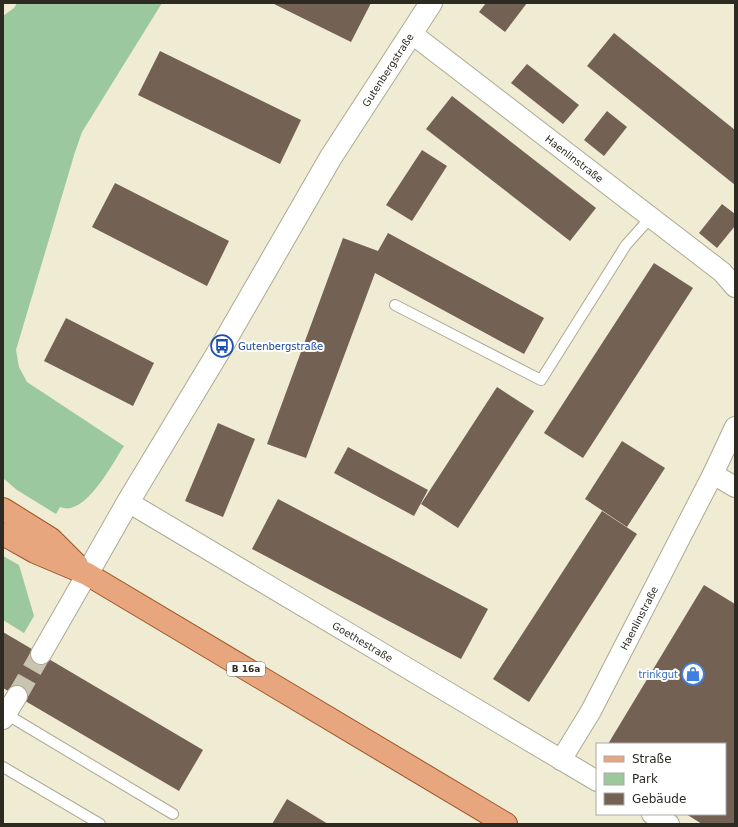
<svg xmlns="http://www.w3.org/2000/svg" width="738" height="827" font-family="'DejaVu Sans',sans-serif">
<style>
.green{fill:#9bc89c}
.building{fill:#736153}
.lines{fill:none;stroke-linecap:round;stroke-linejoin:round}
.minor-tunnel{stroke:#c9c4af;stroke-width:20;stroke-dasharray:20 10;stroke-linecap:butt}
.service-casing{stroke:#aea993;stroke-width:12}
.minor-casing{stroke:#aea993;stroke-width:22}
.tertiary-casing{stroke:#aea993;stroke-width:24}
.primary-casing{stroke:#9c5426;stroke-width:24}
.service{stroke:#fff;stroke-width:10}
.minor{stroke:#fff;stroke-width:20}
.tertiary{stroke:#fff;stroke-width:22}
.primary{stroke:#e8a67e;stroke-width:22}
.labels{text-anchor:middle;dominant-baseline:central;stroke-width:4;stroke-linejoin:round;paint-order:stroke}
.shield{fill:#fff;stroke:#6b6a64;stroke-width:1}
.shield-label{font-size:9px;font-weight:bold;fill:#2c2a21}
.street-label{font-size:10px;fill:#2c2a21;stroke:#fff}
.transit-label{font-size:10px;fill:#164399;stroke:#fff;text-anchor:start}
.shop-label{font-size:10px;fill:#366cbe;stroke:#fff;text-anchor:end}
</style>
<rect width="100%" height="100%" fill="#f0ebd3"/>
<g class="green">
<path d="M17,3H162L82,132L75,152L16,350L19,367L27,382L124,446C113,462 85,518 60,507L56,514L17,490L3,478V16L14,8Z"/>
<path d="M3,556L19,565L34,616L24,633L3,620Z"/>
</g>
<g class="building">
<path d="M272,3H371L351,42Z"/>
<path d="M486,3H527L505,32L479,12Z"/>
<path d="M614,33L735,130V185L587,66Z"/>
<path d="M160,51L301,120L280,164L138,95Z"/>
<path d="M527,64L579,105L563,124L511,83Z"/>
<path d="M452,96L596,208L570,241L426,129Z"/>
<path d="M607,111L627,127L604,156L584,140Z"/>
<path d="M422,150L447,166L412,221L386,205Z"/>
<path d="M115,183L229,241L207,286L92,227Z"/>
<path d="M722,204L735,214V226L717,248L699,233Z"/>
<path d="M388,233L544,318L524,354L375,273L306,458L267,444L343,238L378,251Z"/>
<path d="M654,263L693,288L583,458L544,433Z"/>
<path d="M66,318L154,363L133,406L44,361Z"/>
<path d="M497,387L534,411L458,528L421,504Z"/>
<path d="M218,423L255,439L223,517L185,501Z"/>
<path d="M622,441L665,468L627,527L585,499Z"/>
<path d="M348,447L428,490L414,516L334,473Z"/>
<path d="M278,499L488,609L461,659L252,549Z"/>
<path d="M602,511L637,534L529,702L493,679Z"/>
<path d="M704,585L735,604V824H702L686,814H725V744H608Z"/>
<path d="M3,632L203,750L179,791L3,688Z"/>
<path d="M287,799L328,824H272Z"/>
</g>
<g class="lines">
<path class="minor-tunnel" d="M17,696L41,654"/>
<g class="service-casing">
<g id="service">
<path d="M395,305L541,380L626,245L651,217"/>
<path d="M6,714L173,814"/>
<path d="M3,767L100,824"/>
</g>
</g>
<g class="minor-casing">
<g id="minor">
<path id="s1" d="M411,33L722,272L735,287"/>
<path d="M713,474L735,487"/>
<path id="s2" d="M128,502L597,781"/>
<path d="M41,654L87,574"/>
<path d="M3,719L17,696"/>
<path id="s3" d="M561,760L591,711L713,474L735,427"/>
<path d="M652,814L669,824"/>
</g>
</g>
<g class="tertiary-casing">
<g id="tertiary">
<path id="s4" d="M87,574L128,502L222,346L331,157L431,3"/>
</g>
</g>
<g class="primary-casing">
<g id="primary">
<path d="M3,509L51,539L77,565"/>
<path d="M3,534L35,552L87,574L506,824"/>
</g>
</g>
<use href="#service" class="service"/>
<use href="#minor" class="minor"/>
<use href="#tertiary" class="tertiary"/>
<use href="#primary" class="primary"/>
</g>
<defs>
<g id="bus-ring" transform="scale(1.15)"><circle r="9.5" fill="#fff" stroke="#1a4fb4" stroke-width="1.5"/><path d="M-5-6H5V4H4V6H2V4H-2V6H-4V4H-5ZM-3.5-4V0h7V-4ZM-3.5 1.2v1.5H-2V1.2ZM2 1.2v1.5H3.5V1.2Z" fill="#1a4fb4"/></g>
<g id="shop-ring" transform="scale(1.15)"><circle r="9.5" fill="#fff" stroke="#3f7fe0" stroke-width="1.5"/><path d="M-5-2.5h2.3a2.7 3.5 0 0 1 5.4 0H5L5.5 6h-11ZM-1.5-2.5h3a1.5 2.3 0 0 0-3 0Z" fill="#3f7fe0"/></g>
</defs>
<g fill-rule="evenodd">
<use href="#bus-ring" x="222" y="346"/>
<use href="#shop-ring" x="693" y="674"/>
</g>
<g class="labels">
<rect class="shield" x="227" y="662" width="38" height="14" rx="3"/>
<g class="shield-label">
<text x="246" y="669">B 16a</text>
</g>
<g class="street-label">
<text stroke="none"><textPath href="#s4" startOffset="587">Gutenbergstraße</textPath></text>
<text stroke="none"><textPath href="#s1" startOffset="206">Haenlinstraße</textPath></text>
<text stroke="none"><textPath href="#s3" startOffset="162">Haenlinstraße</textPath></text>
<text stroke="none"><textPath href="#s2" startOffset="273">Goethestraße</textPath></text>
</g>
<g class="transit-label">
<text x="238" y="346">Gutenbergstraße</text>
</g>
<g class="shop-label">
<text x="678" y="674">trinkgut</text>
</g>
</g>
<rect width="738" height="827" fill="none" stroke="#2c2a21" stroke-width="8"/>
<rect x="596" y="743" width="130" height="72" fill="#ffffff" stroke="#abaaa6"/>
<rect x="604" y="756" width="20" height="6" fill="#e8a67e" stroke="#abaaa6"/>
<text x="632" y="763" font-size="12" fill="#2c2a21">Straße</text>
<rect x="604" y="773" width="20" height="12" fill="#9bc89c" stroke="#abaaa6"/>
<text x="632" y="783" font-size="12" fill="#2c2a21">Park</text>
<rect x="604" y="793" width="20" height="12" fill="#736153" stroke="#abaaa6"/>
<text x="632" y="803" font-size="12" fill="#2c2a21">Gebäude</text>
</svg>
